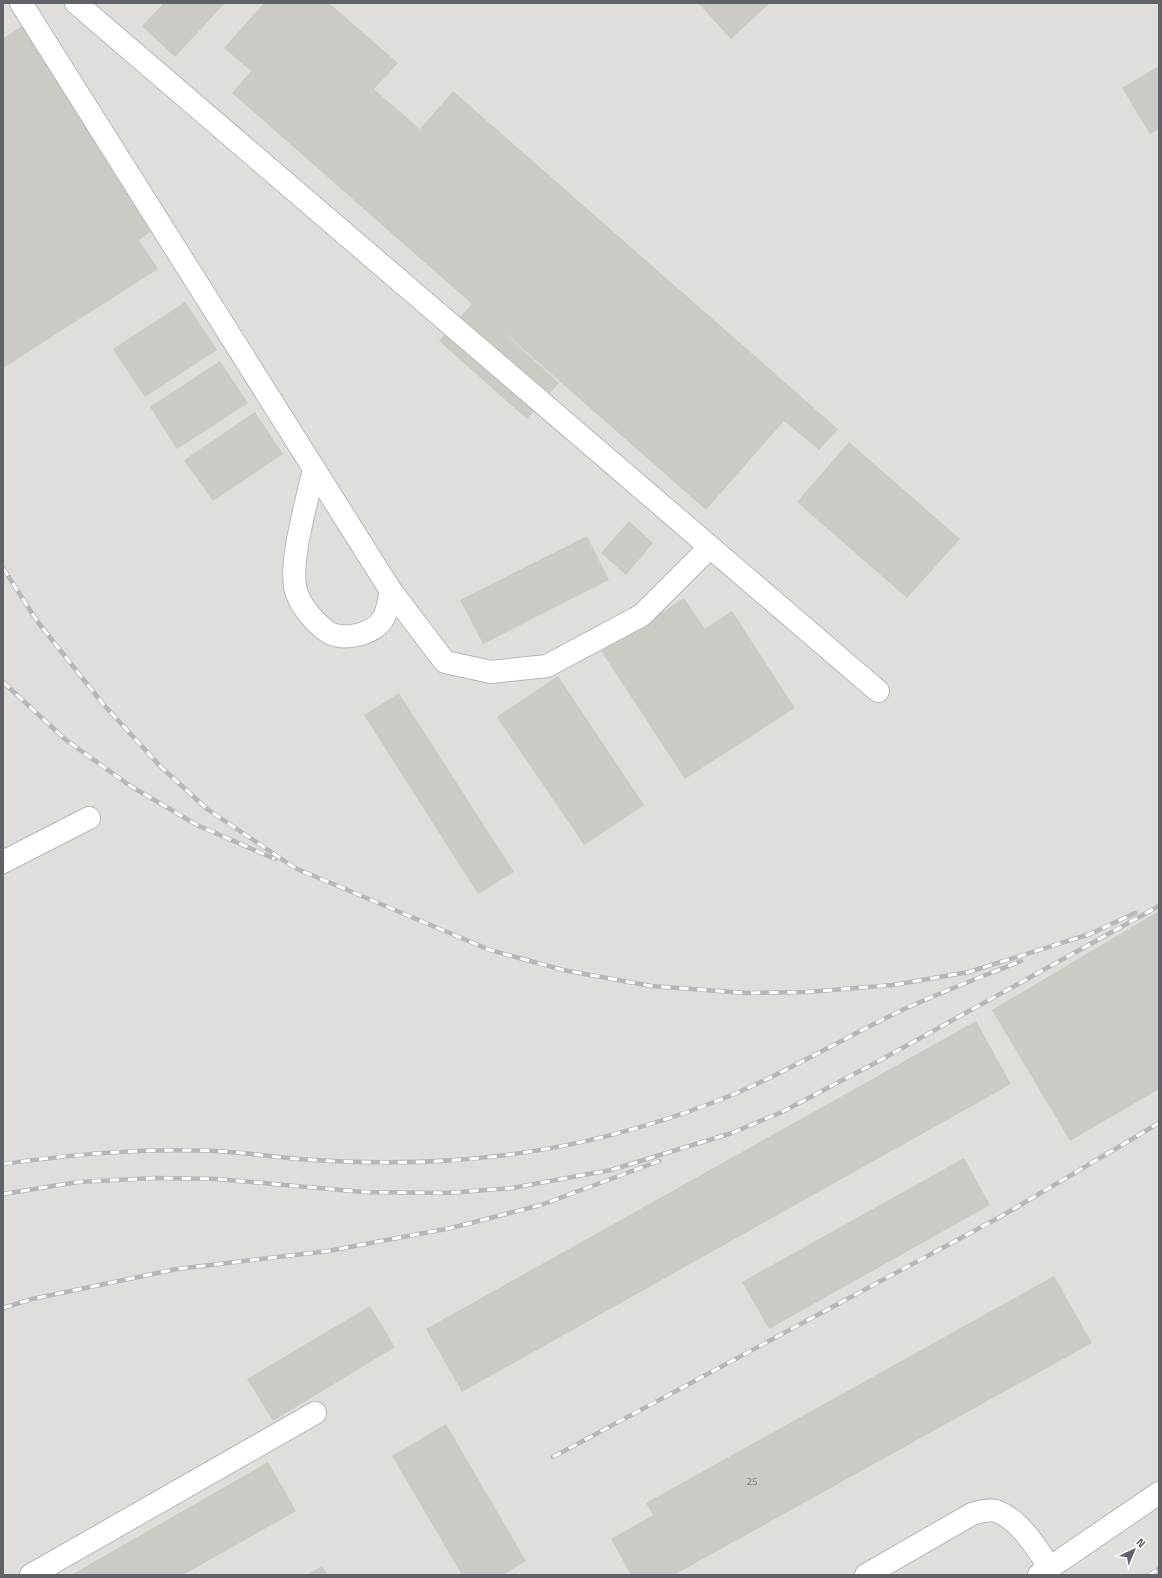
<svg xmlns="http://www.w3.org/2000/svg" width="1162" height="1578" font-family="'Titillium Web',sans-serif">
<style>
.industrial{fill:#e0deda}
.building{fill:#cccac5}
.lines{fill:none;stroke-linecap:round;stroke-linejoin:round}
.minor-casing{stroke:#b5b8bc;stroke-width:24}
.minor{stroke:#fff;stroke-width:22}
.rail-casing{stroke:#b6b7b8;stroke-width:4.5}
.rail{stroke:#fff;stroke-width:3;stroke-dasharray:9;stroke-linecap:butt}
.labels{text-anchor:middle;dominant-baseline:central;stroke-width:3.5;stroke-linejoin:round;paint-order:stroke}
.number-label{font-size:10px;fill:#7a7d7f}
</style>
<rect width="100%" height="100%" fill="#f1efe8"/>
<rect class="industrial" x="3" y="3" width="1156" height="1572"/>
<g class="building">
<path d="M164,3H225L175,57L142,26Z"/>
<path d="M264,3H329L398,63L374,89L420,129L453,91L838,429L819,450L784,421L706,510L498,327L559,383L527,419L439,341L472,304L232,93L251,71L224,48Z"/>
<path d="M698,3H770L731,39Z"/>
<path d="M22,26L153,230L139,240L158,269L3,368V36L4,38Z"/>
<path d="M1159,66V129L1150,134L1122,88Z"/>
<path d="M185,302L217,350L145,397L113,349Z"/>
<path d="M220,361L248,403L177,449L150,407Z"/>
<path d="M255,412L283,454L213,501L184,460Z"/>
<path d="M849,442L960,539L907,598L797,502Z"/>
<path d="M629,521L653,543L626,575L601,553Z"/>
<path d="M587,536L609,580L483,644L460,600Z"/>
<path d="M684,598L705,629L732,611L795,708L685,779L601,651Z"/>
<path d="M558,676L644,805L584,845L497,717Z"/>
<path d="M399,693L514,872L478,894L364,715Z"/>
<path d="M1159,911V1089L1070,1141L992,1010Z"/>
<path d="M976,1021L1011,1084L462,1392L426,1329Z"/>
<path d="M964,1158L990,1205L769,1329L742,1282Z"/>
<path d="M1054,1276L1092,1343L674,1575H631L611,1539L653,1515L646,1503Z"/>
<path d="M370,1306L395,1347L273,1421L247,1379Z"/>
<path d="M446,1424L526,1561L503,1575H462L392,1456Z"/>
<path d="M268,1462L296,1511L183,1575H71Z"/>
<path d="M322,1566L328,1575H306Z"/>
</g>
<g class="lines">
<g class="minor-casing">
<g id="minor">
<path d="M21,3L391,591L445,662L491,672L547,666L642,615L710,547"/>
<path d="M76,3L878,691"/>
<path d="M314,468C308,499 288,563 296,591C301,607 315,623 328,632C343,642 376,634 384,617C388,610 389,599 391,591"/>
<path d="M3,862L89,818"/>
<path d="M31,1575L315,1413"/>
<path d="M866,1575L972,1514C979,1512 989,1509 996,1511C1021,1520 1036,1548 1050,1568"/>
<path d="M1039,1575L1159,1493"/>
</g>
</g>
<use href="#minor" class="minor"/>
<g class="rail-casing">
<g id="rail">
<path d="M3,568L37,621L103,704L160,766L207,809L295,868L490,950L563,970L651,986L746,993L807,992L893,985L969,972L1090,934"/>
<path d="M3,682L66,740L129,785L197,825L275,859"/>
<path d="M1086,936L1135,913"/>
<path d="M3,1164C76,1154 141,1148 215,1151C243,1152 271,1157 299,1159C368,1164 438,1164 506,1155C578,1146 650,1127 717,1101C778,1077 835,1043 894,1014C935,994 979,978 1021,961"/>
<path d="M3,1194L78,1182L155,1178L217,1179L364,1192L446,1193L512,1188L611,1170L732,1133L782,1112L877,1062L1159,906"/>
<path d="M3,1308L32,1299L177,1269L328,1251L451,1228L541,1205L659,1161"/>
<path d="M553,1457L1000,1217L1159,1123"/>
<path d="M1149,1575L1159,1569"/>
</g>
</g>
<use href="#rail" class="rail"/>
</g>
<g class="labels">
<g class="number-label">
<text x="752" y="1481">25</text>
</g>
</g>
<rect width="1162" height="1578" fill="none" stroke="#5f6368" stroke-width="8"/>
<g transform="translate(1134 1550) rotate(44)" stroke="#ffffff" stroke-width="3" paint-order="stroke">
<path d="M0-3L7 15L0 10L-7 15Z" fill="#5f6368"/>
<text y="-6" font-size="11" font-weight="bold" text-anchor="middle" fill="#5f6368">N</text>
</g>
</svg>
